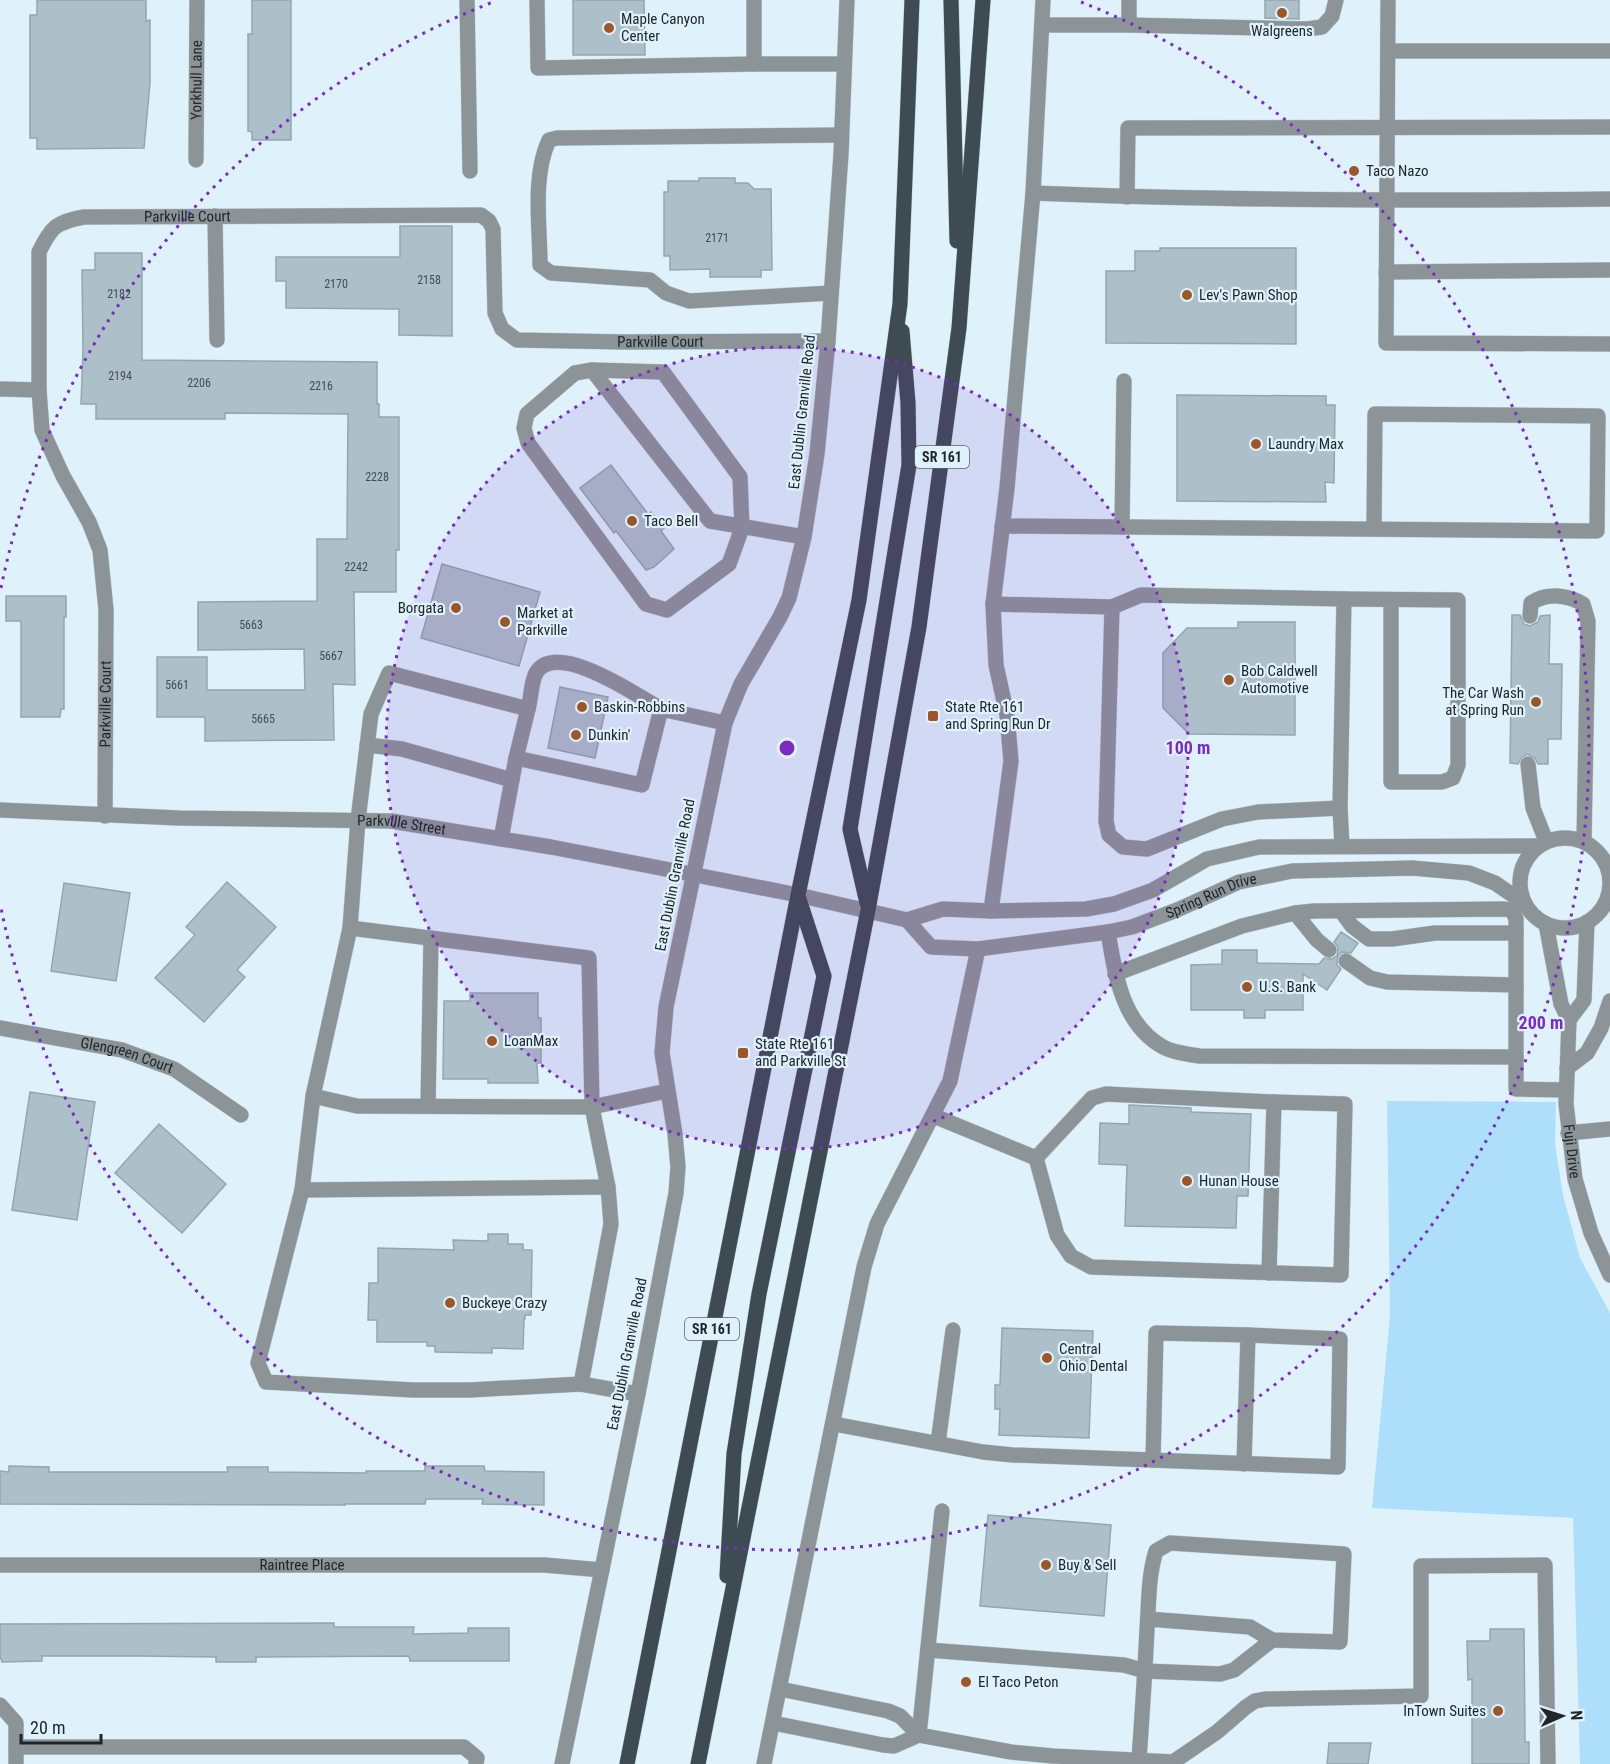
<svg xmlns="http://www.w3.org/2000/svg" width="1610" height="1764" font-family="'Roboto Condensed',sans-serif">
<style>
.green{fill:#aedffa}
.building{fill:#adbfc9;stroke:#94a6af;stroke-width:1.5}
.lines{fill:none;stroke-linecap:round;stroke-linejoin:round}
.service-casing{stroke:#bdcdd6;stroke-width:16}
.minor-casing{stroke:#bdcdd6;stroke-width:16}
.primary-casing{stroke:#bdcdd6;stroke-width:16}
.service{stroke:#8c9498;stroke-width:15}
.minor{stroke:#8c9498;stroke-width:15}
.primary{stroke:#3e4b52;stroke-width:15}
.ring{fill:none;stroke:#7b2cbf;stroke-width:3;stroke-dasharray:3 6}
.poi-dot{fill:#9b572a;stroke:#dff2fc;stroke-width:2}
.labels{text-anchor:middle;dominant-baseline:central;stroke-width:4.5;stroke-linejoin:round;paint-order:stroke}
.number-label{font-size:12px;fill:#434d52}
.shield{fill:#dff2fc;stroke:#59646a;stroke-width:1.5}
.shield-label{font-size:14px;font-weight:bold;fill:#20272b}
.poi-label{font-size:15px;fill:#20272b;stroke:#dff2fc;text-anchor:start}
.street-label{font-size:15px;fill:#20272b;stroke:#dff2fc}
.centre{fill:#7b2cbf;stroke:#dff2fc;stroke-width:3}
.ring-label{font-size:18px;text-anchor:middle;font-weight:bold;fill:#7b2cbf;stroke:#dff2fc;stroke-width:4.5;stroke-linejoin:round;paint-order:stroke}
</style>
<rect width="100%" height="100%" fill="#dff2fc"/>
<path class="green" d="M1387,1101L1556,1102L1555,1144L1563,1195L1580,1258L1610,1313V1764H1580L1573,1518L1372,1508L1390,1316Z"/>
<g class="building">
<path d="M37,0H146V21L150,20V83L144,148L37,149V138H30V15H37Z"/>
<path d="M252,0H291V140H252V132L248,131V34H252Z"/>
<path d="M573,0H644L645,55H573Z"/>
<path d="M1265,0H1299V19L1265,18Z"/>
<path d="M699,178H735V183H748L754,189H771L772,270H761V277H710V269L670,270V256H664V192H668V181H699Z"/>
<path d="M400,226H452V336L399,335V309L286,308V281H276V257H400Z"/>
<path d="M1160,248H1296V344L1106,343V271H1135V251H1160Z"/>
<path d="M95,253H142V360L377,362V404H379V417H399V550H396V592H354L355,685L333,684L334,740L205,741V717H157V657H207V690H305L304,649L198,650V602L317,601V539H347L348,414L225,413V419H96V404H81L83,351L82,270H95Z"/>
<path d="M1177,395L1326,396V405H1335L1334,483L1325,482L1326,502L1177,501Z"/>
<path d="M611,465L648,514L651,512L664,528L661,531L674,549L654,567L646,570L616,531L614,533L580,488Z"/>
<path d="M442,564L540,592L519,666L421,638Z"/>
<path d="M6,596H66V617H64V709H61L60,717H21V621H6Z"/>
<path d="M1512,615H1520L1524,624L1530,626L1538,622L1540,616L1550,615L1549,664H1562L1561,739H1548V764H1538L1535,758L1527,754L1522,757L1518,764L1510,763Z"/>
<path d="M1238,622H1295V735L1189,734L1163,708V653L1187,628H1238Z"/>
<path d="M560,687L608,697L595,758L548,748Z"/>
<path d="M227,882L276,927L237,970L245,977L204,1022L155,978L195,935L186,927Z"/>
<path d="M64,883L130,893L116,981L51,971Z"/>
<path d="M1341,932L1358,943L1351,953L1342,952L1338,956L1337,965L1341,969L1327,990L1303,974V1010H1265V1018H1244V1010H1191V965L1222,964V950H1257V963L1319,964L1324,958L1332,959L1337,956L1338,947L1334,942Z"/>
<path d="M470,993H538V1018H541V1063H537L538,1083H488V1079H443L444,1001H470Z"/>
<path d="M30,1092L95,1102L77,1220L12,1210Z"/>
<path d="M1129,1105L1191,1108V1112L1251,1114L1248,1196H1237L1236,1228L1125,1226L1127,1165L1099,1164L1100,1123L1129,1124Z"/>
<path d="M159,1124L226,1184L182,1233L115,1173Z"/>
<path d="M488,1234H508V1244H523V1250H532L531,1315H525V1319H524L523,1349L492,1348V1353L435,1352V1346H427V1342H377V1320H368L369,1283H378V1248L454,1250L453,1240L488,1241Z"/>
<path d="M1002,1328L1093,1331L1089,1438L999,1435L1000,1409H995V1385H1000Z"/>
<path d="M9,1466L49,1467V1472H228L227,1467H268V1472L366,1473V1471H425V1466H484L485,1471L544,1472V1505L482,1504L483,1499H426L425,1504H345V1505L0,1504V1471L9,1472Z"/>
<path d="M988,1515L1111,1525L1104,1616L980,1606Z"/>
<path d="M334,1623V1627H414L413,1634L468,1633V1628H509V1661H410L409,1656L256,1657V1662H216V1657L139,1656H42V1661L2,1662L0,1656V1624Z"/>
<path d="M1490,1629H1524L1525,1742H1529V1764H1472V1679L1468,1680L1467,1641H1490Z"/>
<path d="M1329,1743H1371L1368,1764H1327Z"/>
</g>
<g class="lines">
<g class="service-casing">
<g id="service">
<path d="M467,0L470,171"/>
<path d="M537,0L538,68L754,64"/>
<path d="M754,0V64H844"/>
<path d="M1388,0L1386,343L1610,344"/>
<path d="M1042,25H1129V0"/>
<path d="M1129,25L1307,29L1322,27L1332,16L1336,0"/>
<path d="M1388,51H1610"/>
<path id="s1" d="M196,160L197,0"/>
<path d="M1033,193C1225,201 1417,201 1610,199"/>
<path d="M1127,197L1128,128L1610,127"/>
<path d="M215,216L217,340"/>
<path d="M1386,272L1610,270"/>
<path d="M831,293L689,301L666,293L650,280L551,273L540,265C540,226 532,176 549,140L557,138L841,135"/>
<path d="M592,370L663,372L740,477L742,528L729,564L667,610L646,604L528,443L524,428L527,414L575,373Z"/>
<path d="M592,370L710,521L804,537"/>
<path d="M0,389L39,390"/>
<path d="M1002,526L1597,531L1598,416L1375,414L1374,529"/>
<path d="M1122,527L1124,381"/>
<path d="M1344,599L1458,600V765L1453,778L1442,782H1391V600"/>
<path d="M993,604L1112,607L1106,821L1109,835L1123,847L1147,849L1222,819L1258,812L1340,808"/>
<path d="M1112,607L1141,595L1344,599L1340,808L1342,846"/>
<path d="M1530,616L1531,603C1547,592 1568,595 1583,604L1588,621L1584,841"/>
<path d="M528,709C531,699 531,682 536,673C556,639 638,696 661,709"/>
<path d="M367,745L402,749L512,780"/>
<path d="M516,758L642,785L661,709L725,723"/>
<path d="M1528,764L1533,808L1546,841"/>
<path id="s2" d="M105,816L106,610L100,550L89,522L63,476L42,430L39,390V252C51,227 56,222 84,217L481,215L489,221L493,229L495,313L502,329L517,340L624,342L828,341"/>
<path d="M1341,911L1352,926L1369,939H1392L1435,933H1516"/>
<path d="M1295,913L1317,940L1329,950"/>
<path d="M350,928L358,820L371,714L389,673L528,709L516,758L501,839"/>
<path d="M1108,932C1115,974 1122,1024 1163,1047C1174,1053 1187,1054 1199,1056L1516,1057V1089L1566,1090"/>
<path d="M1346,961L1370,978L1387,982L1516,985"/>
<path d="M1115,974L1242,926L1295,913L1314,911L1502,909L1512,910L1516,919V1057"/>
<path id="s3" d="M0,1028L122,1050L174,1069L241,1115"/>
<path d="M1567,1068L1587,1053L1601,1028L1610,1001"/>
<path d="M313,1096L357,1106L592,1107L667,1091"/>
<path d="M428,1106L431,938"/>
<path d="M934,1116L1036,1158L1057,1235L1071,1256L1091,1267L1341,1275L1345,1104L1274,1102"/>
<path d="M1568,1133L1610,1129"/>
<path d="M1036,1158L1092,1098L1106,1094L1274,1102L1269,1273"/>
<path d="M608,1187L302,1190L258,1363L266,1382L413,1390H470L581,1384L638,1394"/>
<path d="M302,1190L313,1096L350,928L589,958L592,1107L608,1187L611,1224L581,1384"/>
<path d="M834,1424L983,1452L1013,1455L1338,1467L1340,1339L1248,1335"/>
<path d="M938,1443L953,1330"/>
<path d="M1153,1460L1156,1333L1248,1335L1244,1464"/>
<path d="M942,1511L919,1735L1011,1752L1053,1756L1173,1762L1175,1764"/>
<path id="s4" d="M0,1565H544L602,1570"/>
<path d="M928,1650L1124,1665L1145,1671L1220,1674L1234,1670L1272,1640"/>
<path d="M0,1705L16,1723V1764"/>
<path d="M773,1723L883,1745L894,1746L919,1735L900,1716L888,1711L780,1689"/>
<path d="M16,1747H464L477,1758L476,1764"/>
<path d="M1139,1760C1142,1716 1145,1673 1147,1629C1149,1603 1148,1576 1156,1551L1170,1543L1344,1554L1340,1642L1272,1640L1250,1627L1148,1619"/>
<path d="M1173,1762L1217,1732L1246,1707L1255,1701L1266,1699L1421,1696V1566L1545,1565L1548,1764"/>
</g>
</g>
<g class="minor-casing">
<g id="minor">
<path id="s5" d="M0,810L179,818L391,821L551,847L655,867L798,895L907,920L943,909L991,911L1086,909L1114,904L1153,890L1207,859L1259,847L1537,846"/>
<circle cx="1565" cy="883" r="45"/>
<path d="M991,911L1011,761L1007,715L996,665L993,604L1007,488L1033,193L1043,0"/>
<path id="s6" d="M907,920L931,947L978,949L1108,932L1132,927L1177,910L1239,882L1292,871L1412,868L1469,873L1495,883L1524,903"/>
<path id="s7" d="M1546,924L1561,1004L1569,1020L1566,1104L1575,1179L1591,1233L1610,1275"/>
<path d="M1569,1020L1584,1000L1587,922"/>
<path d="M562,1764L638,1394L676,1193L678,1167L675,1134L662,1053L666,1007L725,723L741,684L780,617L789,598L804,537L817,454L828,341L841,154L847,0"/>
<path d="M764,1764L864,1267L877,1224L950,1081L978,949"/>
</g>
</g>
<g class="primary-casing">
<g id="primary">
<path d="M951,0L957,241"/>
<path d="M867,903L850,829L909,465L908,403L902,331"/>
<path d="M727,1576L734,1454L759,1294L824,976L799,899"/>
<path d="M627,1764L798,895L859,600L900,304L912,0"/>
<path d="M698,1764L868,910L919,627L959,328L983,0"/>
</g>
</g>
<use href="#service" class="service"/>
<use href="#minor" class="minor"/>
<use href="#primary" class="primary"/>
</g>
<circle cx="787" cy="748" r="401" fill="#7b2cbf" fill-opacity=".12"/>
<g class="ring">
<circle cx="787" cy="748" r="401"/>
<path d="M1 588A802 802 0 0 1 493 2M1081 2A802 802 0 1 1 1 908"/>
</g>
<g class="poi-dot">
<circle cx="1282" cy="13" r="6"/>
<circle cx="609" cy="28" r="6"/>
<circle cx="1354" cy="171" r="6"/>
<circle cx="1187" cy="295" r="6"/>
<circle cx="1256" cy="444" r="6"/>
<circle cx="632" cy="521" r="6"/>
<circle cx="456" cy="608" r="6"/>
<circle cx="505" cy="622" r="6"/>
<circle cx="1229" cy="680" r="6"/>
<circle cx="1536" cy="702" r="6"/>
<circle cx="582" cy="707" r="6"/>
<rect x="927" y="710" width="12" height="12" rx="3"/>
<circle cx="576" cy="735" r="6"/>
<circle cx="1247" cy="987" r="6"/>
<circle cx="492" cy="1041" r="6"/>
<rect x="737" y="1047" width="12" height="12" rx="3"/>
<circle cx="1187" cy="1181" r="6"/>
<circle cx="450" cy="1303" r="6"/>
<circle cx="1047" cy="1358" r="6"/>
<circle cx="1046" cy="1565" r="6"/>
<circle cx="966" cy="1682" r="6"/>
<circle cx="1498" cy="1711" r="6"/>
</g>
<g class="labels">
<g class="number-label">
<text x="717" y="238">2171</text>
<text x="429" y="280">2158</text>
<text x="336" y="284">2170</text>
<text x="119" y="294">2182</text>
<text x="120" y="376">2194</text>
<text x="199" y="383">2206</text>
<text x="321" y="386">2216</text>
<text x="377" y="477">2228</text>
<text x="356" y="567">2242</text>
<text x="251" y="625">5663</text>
<text x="331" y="656">5667</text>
<text x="177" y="685">5661</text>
<text x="263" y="719">5665</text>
</g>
<g class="shield">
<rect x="915" y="446" width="54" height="22" rx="4.5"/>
<rect x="685" y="1318" width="54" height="22" rx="4.5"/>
</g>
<g class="shield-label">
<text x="942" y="457">SR 161</text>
<text x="712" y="1329">SR 161</text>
</g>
<g class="poi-label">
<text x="621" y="19">Maple Canyon<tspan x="621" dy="17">Center</tspan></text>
<text x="1282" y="31" text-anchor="middle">Walgreens</text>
<text x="1366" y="171">Taco Nazo</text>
<text x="1199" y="295">Lev's Pawn Shop</text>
<text x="1268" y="444">Laundry Max</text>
<text x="644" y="521">Taco Bell</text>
<text x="444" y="608" text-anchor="end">Borgata</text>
<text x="517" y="613">Market at<tspan x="517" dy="17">Parkville</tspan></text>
<text x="1241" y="671">Bob Caldwell<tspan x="1241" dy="17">Automotive</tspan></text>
<text x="1524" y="693" text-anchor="end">The Car Wash<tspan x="1524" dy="17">at Spring Run</tspan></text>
<text x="594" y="707">Baskin-Robbins</text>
<text x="945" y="707">State Rte 161<tspan x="945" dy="17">and Spring Run Dr</tspan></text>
<text x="588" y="735">Dunkin'</text>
<text x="1259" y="987">U.S. Bank</text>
<text x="504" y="1041">LoanMax</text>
<text x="755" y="1044">State Rte 161<tspan x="755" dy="17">and Parkville St</tspan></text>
<text x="1199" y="1181">Hunan House</text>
<text x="462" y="1303">Buckeye Crazy</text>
<text x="1059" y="1349">Central<tspan x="1059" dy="17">Ohio Dental</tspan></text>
<text x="1058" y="1565">Buy &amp; Sell</text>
<text x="978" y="1682">El Taco Peton</text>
<text x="1486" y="1711" text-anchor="end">InTown Suites</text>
</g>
<g class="street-label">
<text stroke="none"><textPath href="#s1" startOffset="80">Yorkhull Lane</textPath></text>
<text stroke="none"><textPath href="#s2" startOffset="742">Parkville Court</textPath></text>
<text stroke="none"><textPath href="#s2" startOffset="1318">Parkville Court</textPath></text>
<text transform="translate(802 412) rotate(-84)">East Dublin Granville Road</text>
<text stroke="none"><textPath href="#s2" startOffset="112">Parkville Court</textPath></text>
<text stroke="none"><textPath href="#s5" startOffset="402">Parkville Street</textPath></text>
<text transform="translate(675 875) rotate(-79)">East Dublin Granville Road</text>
<text stroke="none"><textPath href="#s6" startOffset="324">Spring Run Drive</textPath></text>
<text stroke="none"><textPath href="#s3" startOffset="130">Glengreen Court</textPath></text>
<text stroke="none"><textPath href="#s7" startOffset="231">Fuji Drive</textPath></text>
<text transform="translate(627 1354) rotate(-79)">East Dublin Granville Road</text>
<text stroke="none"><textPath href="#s4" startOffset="302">Raintree Place</textPath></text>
</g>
</g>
<circle cx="787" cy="748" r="9" class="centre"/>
<g class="ring-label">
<text x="1188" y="754">100 m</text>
<text x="1541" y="1029">200 m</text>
</g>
<g transform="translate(1562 1716) rotate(87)" stroke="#dff2fc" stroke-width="4.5" paint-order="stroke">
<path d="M0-4.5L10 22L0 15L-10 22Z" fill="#20272b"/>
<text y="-9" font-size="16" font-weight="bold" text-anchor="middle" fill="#20272b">N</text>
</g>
<path d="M21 1734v9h80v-9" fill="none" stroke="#20272b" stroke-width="3"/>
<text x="30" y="1734" font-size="18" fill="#20272b" stroke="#dff2fc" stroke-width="4.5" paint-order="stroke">20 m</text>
</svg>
